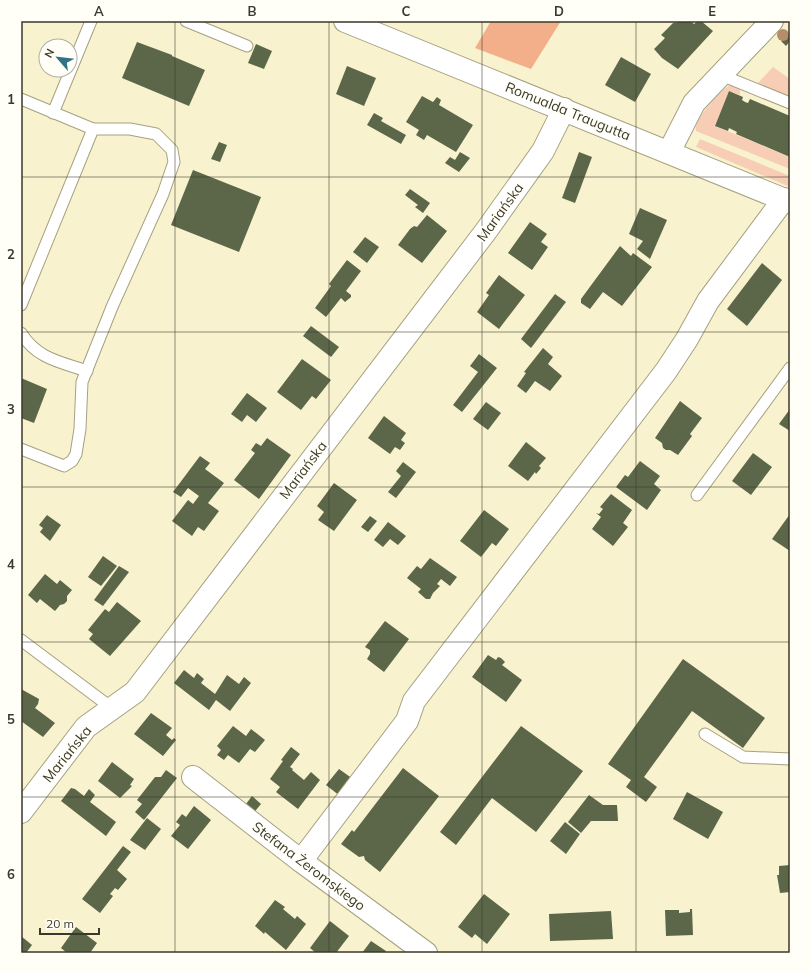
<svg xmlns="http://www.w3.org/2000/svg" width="811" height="974" font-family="Mulish,sans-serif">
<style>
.green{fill:#f8cdb6}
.forest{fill:#f2af89}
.building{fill:#5c6749}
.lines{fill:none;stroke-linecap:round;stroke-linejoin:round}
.service-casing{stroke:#a6a180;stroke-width:13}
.minor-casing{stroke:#a6a180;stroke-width:24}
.service{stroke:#fff;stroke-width:11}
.minor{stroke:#fff;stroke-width:22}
.tree{fill:#b38e68}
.grid{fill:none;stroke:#3b392b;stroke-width:1;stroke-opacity:0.55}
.labels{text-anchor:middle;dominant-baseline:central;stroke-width:4;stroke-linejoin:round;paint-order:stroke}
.street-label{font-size:14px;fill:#3b392b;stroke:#fffef7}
.neatline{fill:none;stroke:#3b392b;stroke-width:1.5}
.grid-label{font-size:13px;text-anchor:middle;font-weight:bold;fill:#3b392b}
</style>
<rect width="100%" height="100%" fill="#f8f2ce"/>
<g class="green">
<path d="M773,67L790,79V97L757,84Z"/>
<path d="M732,84L740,88V95L729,91L715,126L790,157V169L696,131C693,120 722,88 732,84Z"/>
<path d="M700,139L790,176V187L696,147Z"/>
</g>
<path class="forest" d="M491,21H561L531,69L475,48Z"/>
<g class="building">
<path d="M684,21H690L694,24L698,21H701L713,31L678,69L662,58L654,49L665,38L661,35L673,23Z"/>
<path d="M788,35L790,37V41L786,46L781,41Z"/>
<path d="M137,42L172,55V56L205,70L189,106L122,78Z"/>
<path d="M256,44L272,51L264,69L248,63Z"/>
<path d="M621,57L651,74L635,102L605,85Z"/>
<path d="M347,66L376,78L364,106L336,94Z"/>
<path d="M729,91L743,97L742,100L745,102L748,103L750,99L790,116V157L736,134L737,132L729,128L728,131L715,126Z"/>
<path d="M422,96L433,102L437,97L441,100L439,105L473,125L456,152L427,135L424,140L416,135L419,130L406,122Z"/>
<path d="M374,113L383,118L381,121L406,135L401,144L367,125Z"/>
<path d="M219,142L227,145L220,162L211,159Z"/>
<path d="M460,152L470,158L459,172L445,163L450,157L455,160Z"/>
<path d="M579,152L592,157L575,203L562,198Z"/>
<path d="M193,170L261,197L239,252L171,225Z"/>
<path d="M410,189L430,203L423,213L415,207L418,205L405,195Z"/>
<path d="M640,208L667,220L650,259L637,249L643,241L629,234Z"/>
<path d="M427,215L447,231L422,263L398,245L410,229L414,226L417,227Z"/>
<path d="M530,222L547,234L541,242L548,247L532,270L508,253Z"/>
<path d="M365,237L379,247L367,263L353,252Z"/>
<path d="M620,246L631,256L633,253L652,267L622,306L603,292L590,309L581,303V299Z"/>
<path d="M347,260L361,271L346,291L351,295V297L345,302L341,298L326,317L315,308L331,286L329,284Z"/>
<path d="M762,263L782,280L747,326L727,309Z"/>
<path d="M499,275L525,295L499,329L477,312L489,295L486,293Z"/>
<path d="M555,294L566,302L531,348L521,339Z"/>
<path d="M311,326L339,347L331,357L303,336Z"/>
<path d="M543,348L553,357L548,364L562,376L550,391L535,381L526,393L517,386L526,373L524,372Z"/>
<path d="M479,354L497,368L462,412L453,405L478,372L470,366Z"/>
<path d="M302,359L331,380L316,399L312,396L301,410L277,392Z"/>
<path d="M21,378L47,389L34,423L21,418Z"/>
<path d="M247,393L267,408L256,422L247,415L242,422L231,414Z"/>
<path d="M680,401L702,418L690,434L692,436L678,455L670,450H666L663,448L662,443L655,438Z"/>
<path d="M486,402L501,413L488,430L473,419Z"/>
<path d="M790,409V431L779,424Z"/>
<path d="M384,416L406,433L401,440L405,443L400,450L395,447L390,454L368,438Z"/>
<path d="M267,438L291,455L259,499L234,480L255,453L251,450L256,443L261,446Z"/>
<path d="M526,442L546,458L539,466L541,468L536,474L535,472L528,481L508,466Z"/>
<path d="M753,453L772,467L751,495L732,481Z"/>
<path d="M200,456L210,463L205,469L224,483L208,503L219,511L204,531L198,527L192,536L172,521L188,500L193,504L199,496L188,488L181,497L173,492Z"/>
<path d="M640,461L660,476L654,484L661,490L647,510L616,487L625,475L628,477Z"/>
<path d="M403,462L416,472L396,498L388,492L401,476L396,471Z"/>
<path d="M334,483L357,500L334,531L318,520L324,512L317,506Z"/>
<path d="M611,494L632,510L623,523L628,527L613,546L592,529L601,517L596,513L599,514L603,509L600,507Z"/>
<path d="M484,510L509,529L496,546L492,543L481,557L460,541Z"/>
<path d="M790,514V551L772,539Z"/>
<path d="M47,515L61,525L50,541L40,532L43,528L39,525Z"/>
<path d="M370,516L377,521L368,532L361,527Z"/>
<path d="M388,522L406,536L398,545L390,539L383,547L374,540Z"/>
<path d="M103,556L117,566L101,586L88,577Z"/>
<path d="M430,558L457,577L450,586L441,579L437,584L440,586L433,593L430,599H426L418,592L421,589L407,578L417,566L421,569Z"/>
<path d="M119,566L129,572L103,606L94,600Z"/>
<path d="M45,574L57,584L60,580L72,590L67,596V601L64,604L60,605L55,611L40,599L37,603L28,595Z"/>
<path d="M117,602L141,621L110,656L89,639L93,634L88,630L105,609L109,612Z"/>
<path d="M385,621L409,639L384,672L367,659L370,654V650L365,647Z"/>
<path d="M488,655L496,660L498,657L501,658L505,662L502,665L522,680L506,702L472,677Z"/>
<path d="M683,659L765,718L743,748L692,711L644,777L657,787L646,802L626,787L631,780L608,764Z"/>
<path d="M184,670L194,678L197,673L204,679L201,683L215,694L227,675L239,684L244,677L251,683L230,711L216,700L209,710L174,683Z"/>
<path d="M21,689L39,699L38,704L35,708L55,723L43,737L21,721Z"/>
<path d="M151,713L172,728L166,735L172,740L174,738L176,740L163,756L134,734Z"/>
<path d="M233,726L246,736L251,729L265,740L255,752L250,749L239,763L228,755L224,760L217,755L221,750L217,746Z"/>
<path d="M521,726L583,771L536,832L492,798L456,845L440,832Z"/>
<path d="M291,747L300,754L290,767L293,769L292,770L304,780L311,772L320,780L298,809L276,792L280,787L270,779L283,761L281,760Z"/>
<path d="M112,762L134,779L130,785L132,786L120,798L98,781Z"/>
<path d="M403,768L439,796L380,872L365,860L364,856L359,857L341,844L352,830L354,832Z"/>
<path d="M339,769L353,779L340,796L326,785Z"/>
<path d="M166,770L177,778L144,820L135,812L142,804L137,800L155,777H161Z"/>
<path d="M71,788L75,789L84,796L89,789L95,795L90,802L116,822L106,836L61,801Z"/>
<path d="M687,792L723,812L708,839L673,819Z"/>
<path d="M589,795L603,805H617L618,821H591L581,833L568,822Z"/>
<path d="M252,796L261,804L252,815L243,808Z"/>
<path d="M194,806L211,820L188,849L171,836L180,825L176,822L182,814L186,817Z"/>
<path d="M147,818L161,829L145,850L130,840Z"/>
<path d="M565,822L580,834L566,854L550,841Z"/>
<path d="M123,846L131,852L117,870L127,879L118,890L115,888L110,894L113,896L100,913L82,899Z"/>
<path d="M790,865V892L780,893L777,875H779V866Z"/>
<path d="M484,894L510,914L487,944L475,934L472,938L458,927Z"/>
<path d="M275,900L285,907L283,909L295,919L297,916L306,924L286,950L265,932L264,934L255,926Z"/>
<path d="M690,909H692L693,935L666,936L665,910H679V913L690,912Z"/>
<path d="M611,911L613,939L550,941L549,914Z"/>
<path d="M330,921L349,936L336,953H316L310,948Z"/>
<path d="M76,927L97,943L90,953H67L61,948Z"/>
<path d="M21,936L32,945L26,953H21Z"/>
<path d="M371,941L386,951L384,953H362Z"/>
</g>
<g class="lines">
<g class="service-casing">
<g id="service">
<path d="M186,21L247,46"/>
<path d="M721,75L790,103"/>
<path d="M21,99L93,129H130L156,134L172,150L174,162L163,194L112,307L82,382L80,429L76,454L72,461L64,466L21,449"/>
<path d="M53,113L91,21"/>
<path d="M21,305L93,129"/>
<path d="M21,333C37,359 61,362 87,371"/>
<path d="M697,495L790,368"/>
<path d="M21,640L113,709"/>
<path d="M705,734L743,757L790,759"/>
</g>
</g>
<g class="minor-casing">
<g id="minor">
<path d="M345,21L790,202"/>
<path d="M669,152L694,103L772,21"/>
<path d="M193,777L301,861L426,953"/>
<path d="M21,812L86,727L135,692L486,231L543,151L564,109"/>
<path d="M301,861L407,721L414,701L666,371L687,339L708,301L784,199"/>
</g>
</g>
<use href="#service" class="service"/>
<use href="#minor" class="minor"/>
</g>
<circle class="tree" cx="783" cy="35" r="6"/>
<path class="grid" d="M175,21V953M329,21V953M482,21V953M636,21V953M21,177H790M21,332H790M21,487H790M21,642H790M21,797H790"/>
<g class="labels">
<g class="street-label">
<text transform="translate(568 111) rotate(22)">Romualda Traugutta</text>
<text transform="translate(500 212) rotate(-54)">Mariańska</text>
<text transform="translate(303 470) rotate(-53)">Mariańska</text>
<text transform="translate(67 754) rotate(-51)">Mariańska</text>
<text transform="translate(309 866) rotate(37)">Stefana Żeromskiego</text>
</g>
</g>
<rect width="811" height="974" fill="none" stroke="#fffef7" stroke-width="44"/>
<g transform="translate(58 58) rotate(298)"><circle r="19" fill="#fffef7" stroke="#b1afa5"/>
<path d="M0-3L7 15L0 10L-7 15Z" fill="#327286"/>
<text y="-6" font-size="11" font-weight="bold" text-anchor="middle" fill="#3b392b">N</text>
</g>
<path d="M40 928v6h59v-6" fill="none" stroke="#3b392b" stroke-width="2"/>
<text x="46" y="928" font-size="12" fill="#3b392b" stroke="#fffef7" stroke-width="3" paint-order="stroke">20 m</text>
<rect x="22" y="22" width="767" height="930" class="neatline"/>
<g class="grid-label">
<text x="99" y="16">A</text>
<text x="252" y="16">B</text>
<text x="406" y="16">C</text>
<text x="559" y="16">D</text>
<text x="712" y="16">E</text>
<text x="11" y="104">1</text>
<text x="11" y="259">2</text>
<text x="11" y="414">3</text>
<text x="11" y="569">4</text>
<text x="11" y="724">5</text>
<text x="11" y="879">6</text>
</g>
</svg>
